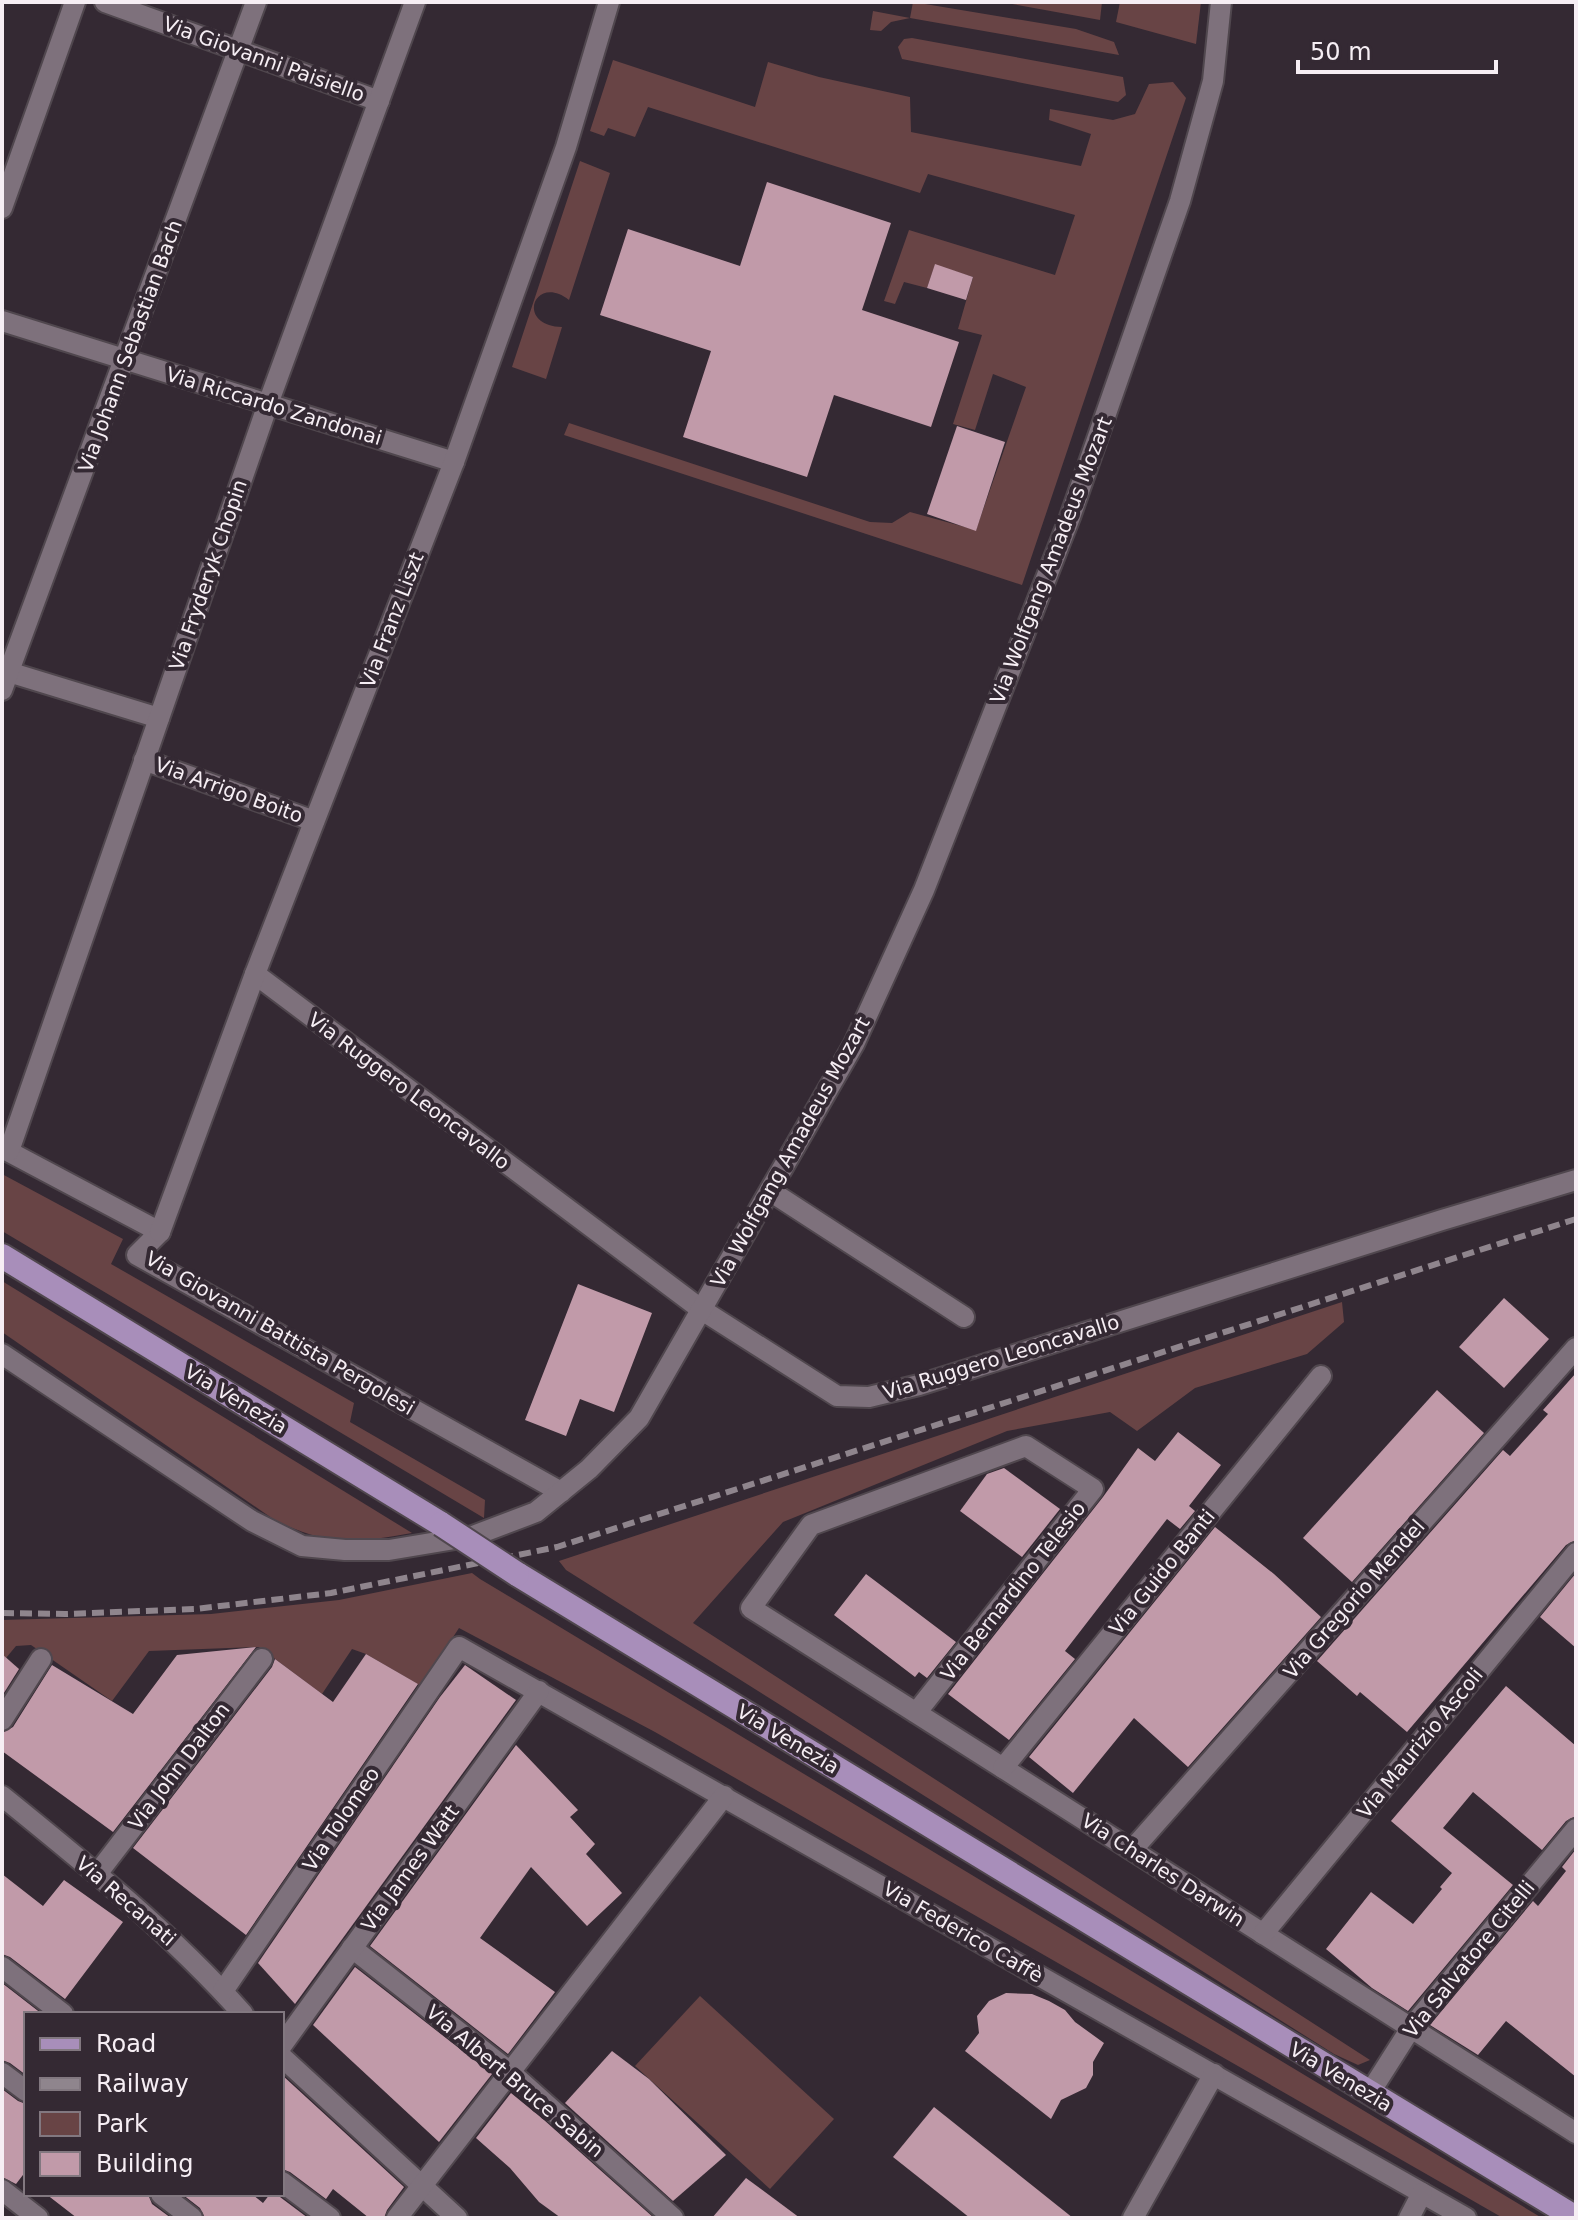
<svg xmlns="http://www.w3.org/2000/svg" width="1578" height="2220" font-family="'DejaVu Sans',sans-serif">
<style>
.green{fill:#684445}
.building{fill:#c19aa9}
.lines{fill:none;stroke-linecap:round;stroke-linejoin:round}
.street-casing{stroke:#50474e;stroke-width:24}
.primary-casing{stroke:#50474e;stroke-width:28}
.street{stroke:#7e717c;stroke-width:20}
.primary{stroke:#a88eba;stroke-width:24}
.rail{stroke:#8f858d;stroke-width:6;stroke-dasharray:12 6;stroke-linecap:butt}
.primary-bridge-casing{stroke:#50474e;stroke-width:28;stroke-linecap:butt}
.primary-bridge{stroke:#a88eba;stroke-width:24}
.labels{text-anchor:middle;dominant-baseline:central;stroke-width:8;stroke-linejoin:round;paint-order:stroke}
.street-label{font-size:20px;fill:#f6eef4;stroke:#342933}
</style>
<rect width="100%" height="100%" fill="#342933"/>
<g class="green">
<path d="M913,2L1076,29L1114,42L1119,55L910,18L891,22L881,31L870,30L873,11L910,18Z"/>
<path d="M1001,2H1102L1100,20Z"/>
<path d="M1120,2H1201L1196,44L1116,22Z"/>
<path d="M912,38L1123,77L1126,95L1118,102L902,59L898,47L904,39Z"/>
<path d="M613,60L755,107L768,62L819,77L910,97L911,132L1081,166L1091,134L1049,120L1050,109L1113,120L1135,114L1149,84L1173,82L1186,98L1022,585L564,435L569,423L870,522L892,523L910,512L976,530L1026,387L993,374L975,430L953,424L982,335L958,329L973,277L935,265L927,288L904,282L895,304L884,301L909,230L1055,275L1075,215L928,174L920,193L648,107L635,137L608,128L604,136L590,131Z"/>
<path d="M580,161L610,173L569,300C535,273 514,325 562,327L546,379L512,367Z"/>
<path d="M2,1174L123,1239L111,1264L354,1403L350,1422L485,1500L484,1518L2,1231Z"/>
<path d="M2,1281L412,1533C356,1543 329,1546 276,1521L2,1332Z"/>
<path d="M1342,1302L1344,1322L1307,1354L1195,1388L1137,1431L1110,1412L1007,1431L783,1522L693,1623L1370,2060L1358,2065L1334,2054L566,1570L559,1561Z"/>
<path d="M472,1573L480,1579L1542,2218H1503L655,1732L459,1628L421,1686L366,1654L352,1649L322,1694L259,1647L149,1651L112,1701L31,1645L16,1646L6,1658L2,1654V1620L211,1614L339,1600Z"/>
<path d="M700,1996L834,2119L770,2189L635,2066Z"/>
</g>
<g class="building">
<path d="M767,182L891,223L862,310L959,342L931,427L834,395L807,477L683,437L711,351L600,315L628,229L740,266Z"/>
<path d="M935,264L973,277L966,300L927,288Z"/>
<path d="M957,426L1005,442L976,531L927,514Z"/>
<path d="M578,1284L652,1313L614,1412L580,1399L566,1436L525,1420Z"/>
<path d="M1504,1298L1549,1339L1504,1388L1459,1347Z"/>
<path d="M1576,1373V1540L1566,1545L1407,1732L1360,1692L1357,1696L1317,1661L1503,1450L1510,1456L1548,1414L1543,1410Z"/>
<path d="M1437,1390L1484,1433L1352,1582L1303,1538Z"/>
<path d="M1178,1432L1221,1465L1189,1506L1195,1511L1180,1529L1167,1519L1065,1651L1075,1659L1009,1740L948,1694L1103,1497L1138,1448L1155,1461Z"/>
<path d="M1004,1468L1060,1509L1022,1557L960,1511L987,1474Z"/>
<path d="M1215,1527L1274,1574L1321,1617L1188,1767L1134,1718L1073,1793L1029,1757Z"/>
<path d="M1576,1573V1648L1540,1617Z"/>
<path d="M866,1574L956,1642L927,1678L919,1672L915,1677L834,1615Z"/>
<path d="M256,1647L113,1832L2,1751V1733L13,1727L52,1665L133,1714L177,1655Z"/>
<path d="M2,1654L19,1669L2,1696Z"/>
<path d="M366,1654L418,1684L246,1935L133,1848L272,1667L275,1659L333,1702Z"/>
<path d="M465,1665L516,1700L295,2004L258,1963L440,1697Z"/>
<path d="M1506,1686L1576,1746V1816L1566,1821L1542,1850L1473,1792L1443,1828L1513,1885L1408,2011L1372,1988L1326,1949L1371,1892L1413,1924L1442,1889L1440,1887L1452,1873L1391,1821Z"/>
<path d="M516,1745L578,1810L570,1817L595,1844L586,1854L622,1893L587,1926L531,1867L480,1938L555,1992L508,2054L370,1946Z"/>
<path d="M1576,1849V2077L1506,2021L1478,2055L1430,2025L1533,1901L1538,1906L1566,1871L1562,1867Z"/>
<path d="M2,1874L43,1906L64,1880L123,1922L65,1999L10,1957L2,1954Z"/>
<path d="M355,1967L492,2074L439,2142L313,2025Z"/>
<path d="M2,1983L42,2014H26V2075L10,2063L2,2060Z"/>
<path d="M1006,1993L1032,1994L1049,2001L1065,2010L1075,2022L1104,2043L1093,2062V2075L1086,2088L1061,2100L1051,2119L965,2051L979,2033L977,2016L989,2001Z"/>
<path d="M612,2051L649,2079L726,2155L673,2201L565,2103Z"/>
<path d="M282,2075L404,2187L387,2210L384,2218H369L333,2189L326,2199L290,2172L282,2169Z"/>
<path d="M2,2089L18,2101L26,2104V2171L16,2184L2,2177Z"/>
<path d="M511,2093L544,2120L654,2218H561L539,2202L510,2168L476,2138Z"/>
<path d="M934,2107L1073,2218H970L893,2157Z"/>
<path d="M746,2178L800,2218H712Z"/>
<path d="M46,2194H148L152,2204L171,2218H77Z"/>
<path d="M182,2194H252L263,2203L270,2194H276L308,2218H205L200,2208Z"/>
</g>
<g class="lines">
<g class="street-casing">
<g id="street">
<path d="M105,2L379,101"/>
<path d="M2,208L75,2"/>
<path d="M2,321L454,462"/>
<path d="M2,670L159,718"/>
<path d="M2,690L256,2"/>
<path d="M144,760L314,821"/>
<path d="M255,974L702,1310L837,1396L869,1397L919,1385L1442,1220L1576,1180"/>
<path d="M2,1148L160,1232L137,1255L561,1492"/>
<path d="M9,1151L268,404L415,2"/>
<path d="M770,1191L964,1317"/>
<path d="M160,1232L255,974L454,462L566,147L609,2"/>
<path d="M2,1354L252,1521L302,1546L345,1550H389L473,1536L536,1512L589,1469L639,1418L854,1044L924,890L1070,517L1180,201L1213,81L1221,2"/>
<path d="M916,1713L1093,1489L1026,1446L811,1525L751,1608L1003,1768L1576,2133"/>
<path d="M2,1720L41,1659"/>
<path d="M1003,1768L1321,1376"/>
<path d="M2,1796C86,1864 171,1933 243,2014"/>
<path d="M1132,1850L1576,1348"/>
<path d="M97,1874L262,1659"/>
<path d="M1263,1934L1576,1553"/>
<path d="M352,1948L510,2072L673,2218"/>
<path d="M2,1967L63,2014"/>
<path d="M223,1991L459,1647L1466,2218"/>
<path d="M282,2045L539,1691"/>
<path d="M282,2057L457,2218"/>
<path d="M2,2073L26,2091"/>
<path d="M1369,2094L1411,2028L1576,1829"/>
<path d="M282,2182L330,2218"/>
<path d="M2,2190L38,2218"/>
<path d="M161,2194L192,2218"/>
<path d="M397,2218L724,1796"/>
<path d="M1133,2218L1214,2074"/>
<path d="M1409,2218L1422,2193"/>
</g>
</g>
<g class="primary-casing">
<g id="primary">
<path d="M2,1256L441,1524"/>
<path d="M517,1574L1576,2218"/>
</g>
</g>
<use href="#street" class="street"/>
<use href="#primary" class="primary"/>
<path class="rail" d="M2,1613L65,1614L195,1609L331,1593L557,1547L1576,1219"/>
<g class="primary-bridge-casing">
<path id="primary-bridge" d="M441,1524L517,1574"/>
</g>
<use href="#primary-bridge" class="primary-bridge"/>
</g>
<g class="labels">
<g class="street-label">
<text transform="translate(264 59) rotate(20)">Via Giovanni Paisiello</text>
<text transform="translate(130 346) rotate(-70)">Via Johann Sebastian Bach</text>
<text transform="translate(274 406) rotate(17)">Via Riccardo Zandonai</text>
<text transform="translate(1051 560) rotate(-69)">Via Wolfgang Amadeus Mozart</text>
<text transform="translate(208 575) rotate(-71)">Via Fryderyk Chopin</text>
<text transform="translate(392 620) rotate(-69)">Via Franz Liszt</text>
<text transform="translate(229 790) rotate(20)">Via Arrigo Boito</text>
<text transform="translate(409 1091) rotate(37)">Via Ruggero Leoncavallo</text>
<text transform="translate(790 1152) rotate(-61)">Via Wolfgang Amadeus Mozart</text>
<text transform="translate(280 1333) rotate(30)">Via Giovanni Battista Pergolesi</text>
<text transform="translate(1001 1357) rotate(-17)">Via Ruggero Leoncavallo</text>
<text transform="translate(236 1399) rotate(31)">Via Venezia</text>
<text transform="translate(1162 1572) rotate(-51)">Via Guido Banti</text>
<text transform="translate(1013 1591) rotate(-52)">Via Bernardino Telesio</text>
<text transform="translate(1354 1599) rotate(-49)">Via Gregorio Mendel</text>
<text transform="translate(788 1739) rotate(31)">Via Venezia</text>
<text transform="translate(1420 1743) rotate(-51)">Via Maurizio Ascoli</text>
<text transform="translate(179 1766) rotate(-53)">Via John Dalton</text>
<text transform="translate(341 1819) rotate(-56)">Via Tolomeo</text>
<text transform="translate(410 1868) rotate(-54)">Via James Watt</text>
<text transform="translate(1163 1870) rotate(33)">Via Charles Darwin</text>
<text transform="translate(126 1901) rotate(41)">Via Recanati</text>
<text transform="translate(963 1932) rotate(30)">Via Federico Caffè</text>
<text transform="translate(1469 1959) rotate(-51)">Via Salvatore Citelli</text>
<text transform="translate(1341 2077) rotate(31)">Via Venezia</text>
<text transform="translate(515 2081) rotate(40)">Via Albert Bruce Sabin</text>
</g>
</g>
<rect width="1578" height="2220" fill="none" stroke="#f6eef4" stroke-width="8"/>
<rect x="24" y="2012" width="260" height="184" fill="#342933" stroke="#827880" stroke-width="2"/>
<rect x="40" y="2038" width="40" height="12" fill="#a88eba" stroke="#827880" stroke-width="2"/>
<text x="96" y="2052" font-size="24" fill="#f6eef4">Road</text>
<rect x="40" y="2078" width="40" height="12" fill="#8f858d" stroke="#827880" stroke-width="2"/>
<text x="96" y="2092" font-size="24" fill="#f6eef4">Railway</text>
<rect x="40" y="2112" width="40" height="24" fill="#684445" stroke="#827880" stroke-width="2"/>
<text x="96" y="2132" font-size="24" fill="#f6eef4">Park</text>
<rect x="40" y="2152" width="40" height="24" fill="#c19aa9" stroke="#827880" stroke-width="2"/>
<text x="96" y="2172" font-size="24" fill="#f6eef4">Building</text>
<path d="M1298 60v12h198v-12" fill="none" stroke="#f6eef4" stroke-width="4"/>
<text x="1310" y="60" font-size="24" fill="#f6eef4" stroke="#342933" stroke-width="6" paint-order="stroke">50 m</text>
</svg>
